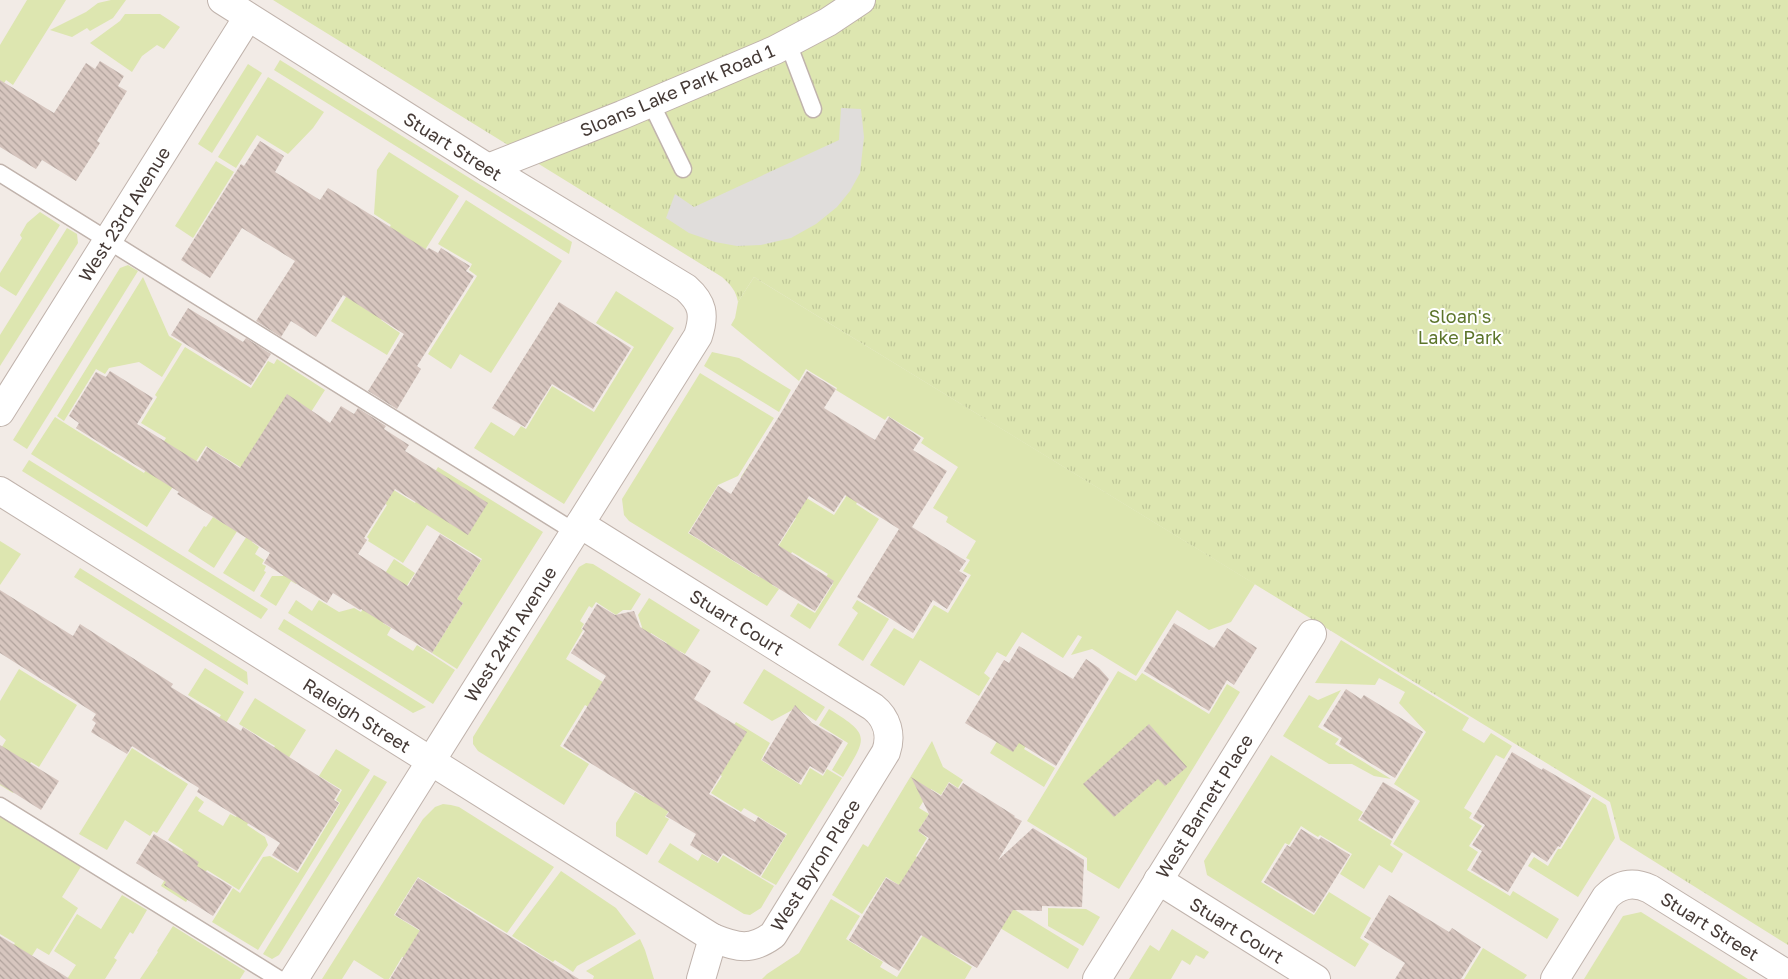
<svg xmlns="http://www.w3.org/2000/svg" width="1788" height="979" font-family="'Golos Text',sans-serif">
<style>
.green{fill:#dde6b0}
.park{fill:url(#park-tufts)}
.parking{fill:#e0dddb}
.building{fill:url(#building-back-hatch)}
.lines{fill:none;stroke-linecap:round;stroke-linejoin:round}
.lane-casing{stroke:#c0b3ac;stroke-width:19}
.street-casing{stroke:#c0b3ac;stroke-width:30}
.lane{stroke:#fff;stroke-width:16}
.street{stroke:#fff;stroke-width:28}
.labels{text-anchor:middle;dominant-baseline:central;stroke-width:4;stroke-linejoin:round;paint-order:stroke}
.street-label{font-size:18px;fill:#453a36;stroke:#fff}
.park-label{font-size:18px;fill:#5c752b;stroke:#fff}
</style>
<defs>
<pattern id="park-tufts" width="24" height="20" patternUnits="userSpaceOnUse" patternTransform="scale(1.25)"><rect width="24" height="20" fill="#dde6b0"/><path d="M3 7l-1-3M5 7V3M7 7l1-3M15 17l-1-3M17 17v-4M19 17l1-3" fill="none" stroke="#bfc698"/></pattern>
<pattern id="building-back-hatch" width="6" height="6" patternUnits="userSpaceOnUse" patternTransform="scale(1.25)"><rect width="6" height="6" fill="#d7c6bf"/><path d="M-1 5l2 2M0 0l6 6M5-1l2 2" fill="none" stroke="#b0a29c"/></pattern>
</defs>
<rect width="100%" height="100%" fill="#f2ebe6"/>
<g class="green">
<path d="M27,0H66L13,85L6,80L0,89V45Z"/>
<path d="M111,0H126L113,18L90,31L87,28L72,37L50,30L86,12L98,3Z"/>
<path d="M125,14H160L180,27L164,49L157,45L142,56L132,72L90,43L120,21Z"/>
<path d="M280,60L572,242L569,254L274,70Z"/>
<path d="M248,64L262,73L212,153L198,144Z"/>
<path d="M268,77L324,112L313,128L288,154L257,135L236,168L218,157Z"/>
<path d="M389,152L459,196L381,320L400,333L387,355L331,321L391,225L374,214L377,170Z"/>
<path d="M216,161L234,172L193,238L175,226Z"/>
<path d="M466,200L562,261L491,373L460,354L451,369L428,354L477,276L469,270L472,264L438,244Z"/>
<path d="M40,212L60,225L16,296L0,286V273L22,238L20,235L27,223Z"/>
<path d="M67,228L77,234L78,243L0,366V335Z"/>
<path d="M128,265L138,271L27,449L13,440L120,268Z"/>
<path d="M143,277L169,336L182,344L162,377L139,362L109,368L105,374L96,369L64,421L57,416Z"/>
<path d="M754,277L1255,584L1231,622L1209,630L1177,610L1136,676L1092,649L1071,655L1082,637L1078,635L1063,658L1022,632L1006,657L997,652L984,673L990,678L979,696L920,660L904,686L870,665L894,628L913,639L934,605L948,613L971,575L963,571L970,560L966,558L976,541L946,522L948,517L933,508L958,467L921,443L924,438L888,416L885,420L836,390L837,388L806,369L799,381L731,325L735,318L738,302Z"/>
<path d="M616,291L674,328L564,504L474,448L491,422L514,436L521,426L526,429L552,386L594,412L634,347L596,323Z"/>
<path d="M185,347L251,388L268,361L274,364L277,359L325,390L266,483L206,446L186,477L181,474L147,527L31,454L55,417L144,473L166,438L141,423L157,397L155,395Z"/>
<path d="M712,352L739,358L791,390L779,412L704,366Z"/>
<path d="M700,373L774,418L738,476L718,485L688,533L759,577L796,518L757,494L749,482L741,477L750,463L834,515L860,475L870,482L856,504L879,519L810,629L790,616L798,603L815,613L833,584L825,578L828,574L792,552L772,585L779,589L767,606L629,521L624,515L622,499Z"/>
<path d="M361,453L369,458V460L385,470L379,481L415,503L438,467L543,532L457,669L432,653L463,603L457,599L482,559L427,525L403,563L368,541L369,539L367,537L387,505L355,487L354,488L357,489L296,584L291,581L276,606L260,596L272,576H283L288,568L291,569L331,508L328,505Z"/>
<path d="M29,460L268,609L261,619L22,471Z"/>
<path d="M266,485L214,568L188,551L204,526L206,527L213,517L228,526Z"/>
<path d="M247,536L253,540L252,542L259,547L255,554L264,560L262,564L266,566L264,571L266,572L254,592L223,573Z"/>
<path d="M0,541L21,554L0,585Z"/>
<path d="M394,559L415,573L383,623L391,628L387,635L413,651L417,645L455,670L433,704L288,613L296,600L312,611L319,600L339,612L354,608L361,612Z"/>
<path d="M586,563L593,564L641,594L631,610H623L616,615L596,602L592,608L589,606L580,621L584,624L581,629L583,630L566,659L636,703L621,727L585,705L560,746L589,764L564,805L478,751L473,744V737L579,567Z"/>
<path d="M80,568L247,672L248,685L74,577Z"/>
<path d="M649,598L700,630L685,654L680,651L678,655L665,647L667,643L651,633L649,636L640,631L642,627L638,615Z"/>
<path d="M857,600L889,619L863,661L838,645L858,613L852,608Z"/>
<path d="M284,619L426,707L413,713L278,629Z"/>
<path d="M1341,640L1469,718L1462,730L1484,743L1491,733L1512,746L1504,759L1496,755L1464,808L1472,813L1469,818L1482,826L1469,846L1478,852L1467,870L1510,896L1513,891L1559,919L1547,939L1393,844L1420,801L1394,784L1426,732L1399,703L1405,692L1379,678L1375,685L1315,683Z"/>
<path d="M205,668L244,692L222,730L214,726L221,715L188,695Z"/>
<path d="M19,669L77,705L39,767L31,762L13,793L0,785V750L6,740L0,735V701Z"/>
<path d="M764,669L825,707L816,721L796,708L772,721L743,703Z"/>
<path d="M1118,671L1136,681L1142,673L1209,714L1227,684L1240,692L1119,889L1087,870V858L1027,821Z"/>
<path d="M1341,690L1318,727L1339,739L1335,744L1391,779L1374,776L1352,764H1329L1283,736L1309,695L1318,700Z"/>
<path d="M255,698L306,730L247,825L265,837L268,845L239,890L207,870L186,902L161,886L183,850L168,840L196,796L204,802L198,811L223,826L230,814L236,817L271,760L268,757L275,746L239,724Z"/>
<path d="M829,709C871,735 867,737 843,777L832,770L848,743L819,725Z"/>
<path d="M1013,715L1028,743L1024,749L1055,768L1044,787L990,753Z"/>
<path d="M736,722L770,743L761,760L801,785L810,768L823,776L827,769L842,778L776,885L761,877L787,834L744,808L741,812L711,793L722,776L697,761L715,755Z"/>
<path d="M932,741L943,767L963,780L958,788L949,782L941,795L931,789L919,808L929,814L918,831L927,838L916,856L975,914L950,953L972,967L965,979H762L767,974L799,953L831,899L860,916L846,939L883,962L880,967L897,977L940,908L938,909L886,877L862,914L832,895L863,844L868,847Z"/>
<path d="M132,748L188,784L157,833L153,831L150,836L125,820L107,850L79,834Z"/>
<path d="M336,749L370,770L258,950L212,922L233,888L240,893L263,857L270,856L298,873L340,803L336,800L342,790L319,776Z"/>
<path d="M1271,755L1363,812L1358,820L1392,841L1390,845L1403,854L1392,873L1379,865L1364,889L1340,874L1352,854L1320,835L1318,837L1301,826L1289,845L1285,843L1261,882L1314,915L1329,892L1371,918L1360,938L1369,944L1355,967L1207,875L1204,861Z"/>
<path d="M668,758L678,796L665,817L669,819L647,855L616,836V823L635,792L644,797Z"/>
<path d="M374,775L387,782L279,955L272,959L263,954Z"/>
<path d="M1593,797L1606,805L1615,838L1578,897L1528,866L1534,857L1548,866L1558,849H1561Z"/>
<path d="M443,804L451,805L459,807L554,867L507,933L418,877L394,915L422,932L405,958L402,957L389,979H384L354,960L342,979H322L423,819L435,807Z"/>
<path d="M0,814L82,865L62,897L78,908L49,955L37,948L17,979L0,968L15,943L0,934Z"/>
<path d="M670,843L698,861L702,854L718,863L723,855L774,886L761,908L750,915L744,914L658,862Z"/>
<path d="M561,871L616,908L636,934L577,966L573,972L555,960L553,962L512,936Z"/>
<path d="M979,888L1079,949L1068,969L967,908Z"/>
<path d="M122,895L147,910L133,934L130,932L114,958L117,960L105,979H67L76,965L54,951L77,914L101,929Z"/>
<path d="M1048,908L1086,909L1100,917L1083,946L1048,926Z"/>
<path d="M1641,912L1748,979H1584L1623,916Z"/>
<path d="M173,926L245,971L240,979H140L158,952L157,951Z"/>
<path d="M1172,929L1209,952L1204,959L1196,955L1190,965L1182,960L1171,979H1129L1150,945L1159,951Z"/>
<path d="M640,939L645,950L654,979H593L594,976L586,971Z"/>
<path d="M1483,948L1527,975L1524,979H1464Z"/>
</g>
<path class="park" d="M273,0H1788V945L1620,840L1610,802L754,277L738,302C736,291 731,285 722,277Z"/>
<path class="parking" d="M841,108L861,109L864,137L860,173L850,191L837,207L816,224L791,238L761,245L737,246L715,242L689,233L666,218L675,194L694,207L839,140Z"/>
<g class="building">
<path d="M100,61L124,76L118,86L127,91L97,141L100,143L76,181L42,160L36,169L0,147V80L54,113L86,63L95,69Z"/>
<path d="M260,141L284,156L275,172L320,200L328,188L427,250L429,248L438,253L441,248L470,266L466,271L474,276L417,366L421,369L397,409L368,391L404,334L343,295L316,337L291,321L281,337L256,321L295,261L242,228L210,278L181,260L241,164L244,166Z"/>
<path d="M559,302L631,348L593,409L552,384L525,427L492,408Z"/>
<path d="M188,308L243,342L246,338L271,354L251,385L171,335Z"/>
<path d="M110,371L153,398L137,424L198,462L207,447L240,468L287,394L330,423L341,406L354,414L358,408L386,426L384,429L409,445L405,451L488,503L468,535L395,489L364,538L367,540L358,554L408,586L440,534L481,560L457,599L463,603L432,653L361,609L360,610L333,593L327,603L303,588L264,563L270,553L177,494L179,492L76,428L79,423L69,416L96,372L106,377Z"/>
<path d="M807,371L836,389L824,408L875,440L889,417L921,438L913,450L947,471L912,527L966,561L959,571L967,576L947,609L933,600L913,633L857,597L899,529L845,495L834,512L809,496L778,545L834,581L815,611L689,533L718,486L731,494Z"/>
<path d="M0,590L73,636L80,624L173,684L171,687L241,731L243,727L340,790L334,800L339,803L297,871L272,855L280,843L197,792L199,788L132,746L127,754L91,732L96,723L92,720L96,714L0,653Z"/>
<path d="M597,604L615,615L634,611L640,627L711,671L694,699L747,732L709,794L755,822L758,817L786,835L760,876L723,853L717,862L690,845L696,834L666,816L669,812L563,746L606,676L571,653L585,631L582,629Z"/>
<path d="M1174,623L1214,648L1227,628L1257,648L1234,685L1227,680L1209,711L1144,671Z"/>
<path d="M1019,646L1073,679L1086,659L1099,668L1109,679L1056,766L1019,743L1013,752L965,723L1004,660L1009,663Z"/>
<path d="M1346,689L1361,699L1364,695L1423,732L1395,778L1339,744L1342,738L1323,726Z"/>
<path d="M795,705L812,723L843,741L823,774L810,766L799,783L762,760Z"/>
<path d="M1149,724L1187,767L1165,786L1158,779L1114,817L1083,784Z"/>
<path d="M0,745L59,781L41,810L0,784Z"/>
<path d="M1512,752L1542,770L1543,768L1591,796L1560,847L1558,846L1547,862L1532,852L1508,892L1471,870L1482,851L1472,845L1485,825L1473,818Z"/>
<path d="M911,777L941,796L949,783L959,789L963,783L1015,816L1014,817L1022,821L998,860L1033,828L1084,860L1082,907L1042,906V911L1013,910L977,968L921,935L899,971L849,940L886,878L899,885L929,838L918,831L929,814Z"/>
<path d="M1383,782L1415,801L1392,839L1360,819Z"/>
<path d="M1301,829L1319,840L1321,837L1350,855L1314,913L1264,882L1287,845L1290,847Z"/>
<path d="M154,834L199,862L197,866L232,887L213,916L164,885L166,882L136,863Z"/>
<path d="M418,878L477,916L579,979H390L420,930L395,915Z"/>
<path d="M1389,895L1449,932L1452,928L1481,947L1461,979H1395L1405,963L1364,937Z"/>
<path d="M0,936L70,979H0Z"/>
</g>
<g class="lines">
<g class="lane-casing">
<g id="lane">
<path d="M788,43L813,109"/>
<path d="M651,103L683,169"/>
<path d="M0,173L575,532"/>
<path d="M0,806L279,979"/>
</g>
</g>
<g class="street-casing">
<g id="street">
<path d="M222,0L488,168L686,288C703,303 705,315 698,336L294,979"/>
<path d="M488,168L622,115L775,50L828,22L861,0"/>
<path d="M0,412L248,17"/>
<path d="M0,491L713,938C738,948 751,951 773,935L886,752C892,735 887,718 873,707L580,524"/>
<path d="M1158,880L1316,979"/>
<path d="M701,979L713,938"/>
<path d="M1097,979L1312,634"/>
<path d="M1555,979L1606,897C1619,884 1633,881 1650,889L1788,975"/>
</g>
</g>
<use href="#lane" class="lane"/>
<use href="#street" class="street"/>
</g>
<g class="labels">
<g class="street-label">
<text transform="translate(677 90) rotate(-23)">Sloans Lake Park Road 1</text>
<text transform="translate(453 146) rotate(32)">Stuart Street</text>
<text transform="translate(124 214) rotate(-58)">West 23rd Avenue</text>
<text transform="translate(737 622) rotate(32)">Stuart Court</text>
<text transform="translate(510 634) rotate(-58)">West 24th Avenue</text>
<text transform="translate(357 715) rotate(32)">Raleigh Street</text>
<text transform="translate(1204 806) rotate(-58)">West Barnett Place</text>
<text transform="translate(815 865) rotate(-58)">West Byron Place</text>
<text transform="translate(1710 926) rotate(32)">Stuart Street</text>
<text transform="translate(1237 930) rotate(32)">Stuart Court</text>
</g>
<g class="park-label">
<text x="1460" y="316">Sloan's<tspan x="1460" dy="21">Lake Park</tspan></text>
</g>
</g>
</svg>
